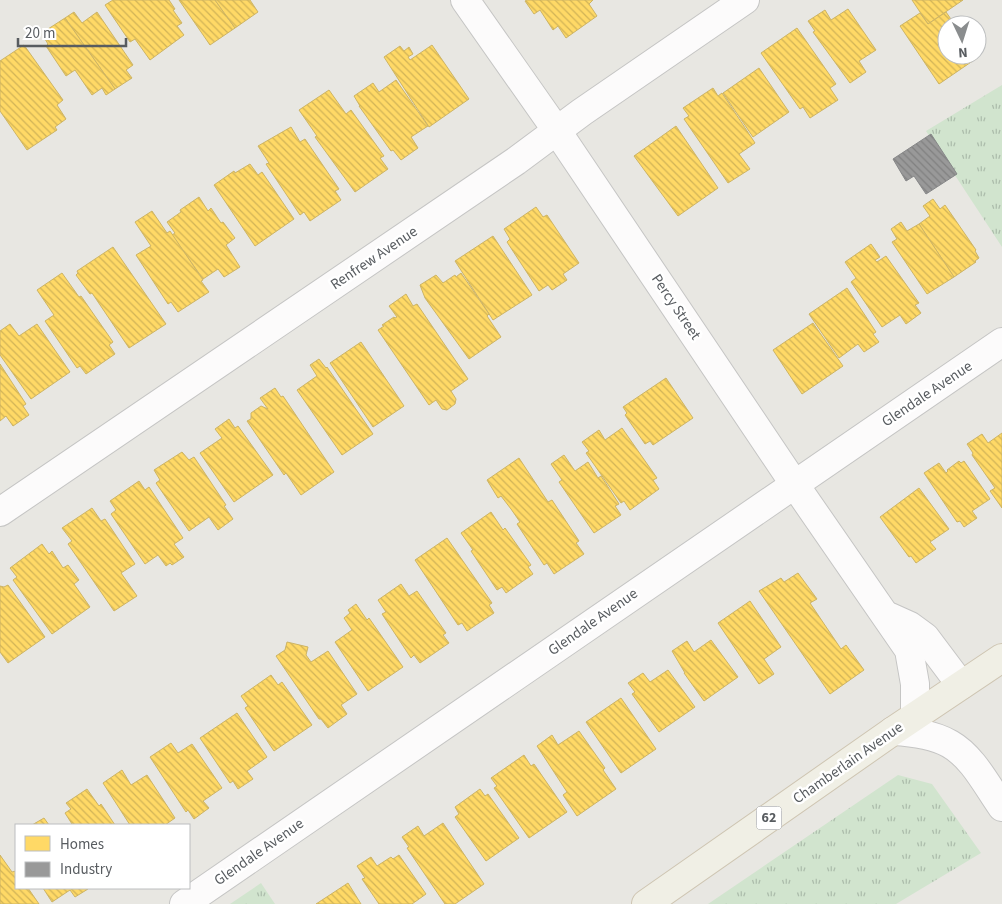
<svg xmlns="http://www.w3.org/2000/svg" width="1002" height="904" font-family="'Source Sans 3',sans-serif">
<style>
.grass{fill:url(#grass-tufts)}
.homes{fill:url(#homes-back-hatch);stroke:#cdb464}
.industry{fill:url(#industry-back-hatch);stroke:#868788}
.lines{fill:none;stroke-linecap:round;stroke-linejoin:round}
.minor-casing{stroke:#c5c5c4;stroke-width:30}
.primary-casing{stroke:#cec5b2;stroke-width:30}
.minor{stroke:#fcfbfb;stroke-width:28}
.primary{stroke:#f0efe5;stroke-width:28}
.labels{text-anchor:middle;dominant-baseline:central;stroke-width:5;stroke-linejoin:round;paint-order:stroke}
.shield{fill:#fff;stroke:#8a8d90;stroke-width:1}
.shield-label{font-size:14px;font-weight:bold;fill:#585c60}
.street-label{font-size:15px;fill:#585c60;stroke:#fff}
</style>
<defs>
<pattern id="grass-tufts" width="24" height="20" patternUnits="userSpaceOnUse" patternTransform="scale(1.25)"><rect width="24" height="20" fill="#d1e4ce"/><path d="M3 7l-1-3M5 7V3M7 7l1-3M15 17l-1-3M17 17v-4M19 17l1-3" fill="none" stroke="#acbcab"/></pattern>
<pattern id="homes-back-hatch" width="6" height="6" patternUnits="userSpaceOnUse" patternTransform="scale(1.25)"><rect width="6" height="6" fill="#ffd966"/><path d="M-1 5l2 2M0 0l6 6M5-1l2 2" fill="none" stroke="#d1b357"/></pattern>
<pattern id="industry-back-hatch" width="6" height="6" patternUnits="userSpaceOnUse" patternTransform="scale(1.25)"><rect width="6" height="6" fill="#999"/><path d="M-1 5l2 2M0 0l6 6M5-1l2 2" fill="none" stroke="#808080"/></pattern>
</defs>
<rect width="100%" height="100%" fill="#e8e7e2"/>
<g class="grass">
<path d="M1002,85V247L926,131Z"/>
<path d="M898,775L932,784L981,853L896,904H708Z"/>
<path d="M261,883L275,904H230Z"/>
</g>
<g class="homes">
<path d="M113,0H169L175,9L173,10L182,23L177,26L184,35L150,60L135,39L130,42L105,5Z"/>
<path d="M179,0H215L235,28L210,45Z"/>
<path d="M215,0H250L258,12L235,28Z"/>
<path d="M527,0H593L589,4L597,16L566,38L558,26L553,30L540,10L534,14L525,1Z"/>
<path d="M912,0H963L928,24Z"/>
<path d="M848,9L876,50L859,61L866,72L850,83L813,32L815,31L808,21L825,10L831,20Z"/>
<path d="M74,12L82,23L97,12L133,65L126,70L132,78L115,89L65,18Z"/>
<path d="M946,12L955,25H947V55H975L977,58L939,84L900,26L920,13L928,24Z"/>
<path d="M65,18L115,89L106,95L102,88L92,95L75,70L66,76L46,46L48,44L45,39L52,34L48,29Z"/>
<path d="M797,28L836,84L830,88L838,100L810,118L803,107L800,109L761,53Z"/>
<path d="M24,45L63,100L57,105L66,119L55,127L57,130L27,150L0,111V61Z"/>
<path d="M432,45L469,99L429,127L384,57L400,46L404,51L409,47L413,54L408,57L410,60Z"/>
<path d="M759,68L789,112L753,137L723,93Z"/>
<path d="M396,80L428,126L411,137L418,148L401,160L393,150L391,151L359,106H360L354,96L373,83L379,92Z"/>
<path d="M713,88L718,96L722,93L755,143L739,154L750,169L728,183L684,119L689,116L683,108Z"/>
<path d="M329,90L346,114L351,110L384,156L380,158L388,169L355,192L315,137L317,136L299,110Z"/>
<path d="M676,126L718,188L678,216L634,156Z"/>
<path d="M291,127L300,142L305,139L339,189L335,191L341,200L310,221L304,212L300,215L266,164L269,163L258,146Z"/>
<path d="M250,164L258,175L262,172L294,219L255,246L214,185L234,171L235,173Z"/>
<path d="M199,197L208,211L211,208L221,223L223,222L235,238L226,245L240,267L224,277L218,269L203,279L172,235L175,233L167,222L181,212L180,210Z"/>
<path d="M933,199L940,209L945,205L976,250L975,251L979,258L975,261L976,262L954,277L919,224L930,216L923,206Z"/>
<path d="M536,207L543,217L547,215L579,263L563,274L567,280L552,290L548,285L539,291L507,242L510,239L504,229Z"/>
<path d="M152,211L167,233L170,231L203,280L201,281L209,292L178,312L171,302L168,304L136,255L151,246L135,222Z"/>
<path d="M901,222L907,231L919,224L954,277L927,294L892,242L897,239L891,229Z"/>
<path d="M493,236L532,295L493,320L455,261Z"/>
<path d="M871,244L880,257L875,260L877,262L886,256L919,303L915,305L921,313L906,324L900,315L882,327L851,282L856,278L845,262Z"/>
<path d="M113,247L166,324L129,348L92,293L90,294L76,275L78,273L77,271Z"/>
<path d="M62,273L79,297L81,296L113,342L109,345L115,354L86,374L80,366L77,368L45,321L54,315L37,290Z"/>
<path d="M461,273L489,314L487,316L501,337L469,359L425,298L420,285L436,275L443,283L455,275L456,277Z"/>
<path d="M847,288L876,332L873,334L879,342L864,352L858,344L839,358L809,314Z"/>
<path d="M406,294L413,306L417,304L468,379L451,391L456,399L455,404L447,410L442,409L436,400L429,405L378,330L384,326L382,325L394,317L395,318L397,317L389,306Z"/>
<path d="M813,323L843,366L802,394L773,350Z"/>
<path d="M10,324L19,336L37,324L70,372L31,399L0,355V331Z"/>
<path d="M361,342L404,406L373,427L330,363Z"/>
<path d="M319,359L326,368L327,367L373,434L342,455L297,390L317,376L310,365Z"/>
<path d="M0,364L26,404L23,406L29,415L13,426L6,416L0,421Z"/>
<path d="M666,378L693,418L653,445L650,441L645,444L625,415L627,413L623,407Z"/>
<path d="M275,388L281,397L283,396L334,472L301,495L286,473L284,475L247,421L251,419V413L261,406L268,409L260,398Z"/>
<path d="M229,419L235,428L238,426L273,475L234,502L200,453L222,438L215,429Z"/>
<path d="M622,428L657,478L653,480L659,489L630,510L624,501L621,503L586,453L589,451L582,442L599,430L605,440Z"/>
<path d="M1002,433V508L990,491L995,488L972,455L973,453L967,444L982,434L988,443Z"/>
<path d="M182,452L189,460L194,457L226,505L224,506L233,519L218,530L209,517L189,531L156,483L160,480L154,470Z"/>
<path d="M564,455L575,471L588,462L598,478L601,476L619,504L615,506L621,515L594,533L559,482L562,480L551,464Z"/>
<path d="M519,458L548,502L552,500L579,541L576,543L584,554L554,574L547,563L544,565L517,524L520,522L511,509L501,496L498,498L487,480Z"/>
<path d="M959,461L961,463L964,461L990,499L972,511L977,518L964,527L960,521L957,522L924,473L939,463L946,473L948,471L947,470Z"/>
<path d="M139,481L145,490L149,487L183,538L174,544L184,557L172,565L170,563L166,566L158,555L145,564L111,514L116,510L110,501Z"/>
<path d="M919,488L949,529L930,542L936,549L916,563L911,556L909,557L880,517Z"/>
<path d="M92,508L101,521L105,519L135,564L121,573L137,596L114,611L68,544L72,541L62,528Z"/>
<path d="M491,512L503,530L505,528L531,565L528,567L533,574L506,593L502,587L497,590L471,551L473,550L461,533Z"/>
<path d="M447,538L492,603L489,605L494,613L467,631L462,623L458,625L415,560Z"/>
<path d="M42,544L49,554L52,551L63,568L68,565L79,580L74,584L90,607L52,634L13,580L17,577L10,568Z"/>
<path d="M798,573L817,599L810,603L841,649L846,645L864,670L830,694L759,591L781,578L784,582Z"/>
<path d="M401,584L409,596L417,591L446,633L443,635L449,643L420,663L414,655L411,658L382,614L386,612L378,600Z"/>
<path d="M8,585L45,637L8,663L0,652V586L4,587Z"/>
<path d="M750,601L781,647L764,659L774,674L759,684L718,623Z"/>
<path d="M356,604L367,620L369,618L403,667L368,691L335,642L352,630L344,618L350,613L348,610Z"/>
<path d="M711,640L738,677L704,701L684,673H685L672,651L687,641L694,652Z"/>
<path d="M287,642L308,647L306,655L311,662L328,651L357,694L341,705L347,714L328,728L321,719H319L276,656L285,650Z"/>
<path d="M668,670L695,707L659,732L632,694L635,692L628,683L643,673L650,682Z"/>
<path d="M271,675L278,685L282,682L312,725L274,751L245,708L248,706L241,696Z"/>
<path d="M621,698L656,749L621,773L586,722Z"/>
<path d="M237,713L267,757L247,771L253,779L238,789L233,781L230,783L200,738Z"/>
<path d="M579,731L605,768L603,770L616,789L577,816L563,795L567,792L537,746L552,735L558,745Z"/>
<path d="M171,743L178,753L192,744L222,788L203,801L209,808L194,819L188,810L186,812L150,757Z"/>
<path d="M524,755L531,766L534,764L567,812L529,838L494,788L497,786L491,778Z"/>
<path d="M122,770L131,785L147,775L175,818L165,825H130L103,783Z"/>
<path d="M87,789L99,806L101,804L115,825H70L72,824L65,813L71,809L66,803Z"/>
<path d="M480,789L485,796L488,794L519,838L486,861L455,817L459,814L455,807Z"/>
<path d="M44,818L49,825H32Z"/>
<path d="M443,823L484,884L455,904H445L407,848L409,847L402,837L418,826L424,836Z"/>
<path d="M0,855L12,872L16,871V888H28L39,904H0Z"/>
<path d="M399,855L426,894L412,904H379L362,879L365,878L357,866L371,857L377,866L391,857L393,859Z"/>
<path d="M348,883L361,904H316Z"/>
<path d="M43,888H88V889L75,897L70,890L52,902Z"/>
</g>
<path class="industry" d="M931,134L957,174L926,194L914,176L906,181L893,159Z"/>
<g class="lines">
<g class="minor-casing">
<g id="minor">
<path d="M465,0L557,131L795,485L909,650L915,684V717"/>
<path d="M0,512L516,161L582,112L745,0"/>
<path d="M890,617L910,626L925,637L961,685"/>
<path d="M893,731C911,732 933,734 950,744C973,757 987,786 1002,807"/>
<path d="M184,904L1002,342"/>
</g>
</g>
<g class="primary-casing">
<path id="primary" d="M646,904L893,731L1002,658"/>
</g>
<use href="#minor" class="minor"/>
<use href="#primary" class="primary"/>
</g>
<g class="labels">
<rect class="shield" x="756.5" y="806.5" width="25" height="23" rx="4"/>
<g class="shield-label">
<text x="769" y="818">62</text>
</g>
<g class="street-label">
<text transform="translate(374 258) rotate(-34)">Renfrew Avenue</text>
<text transform="translate(676 307) rotate(56)">Percy Street</text>
<text transform="translate(927 394) rotate(-34)">Glendale Avenue</text>
<text transform="translate(593 622) rotate(-35)">Glendale Avenue</text>
<text transform="translate(848 763) rotate(-35)">Chamberlain Avenue</text>
<text transform="translate(259 852) rotate(-35)">Glendale Avenue</text>
</g>
</g>
<rect x="15" y="824" width="175" height="65" fill="#ffffff" stroke="#bcbebf"/>
<rect x="25" y="836" width="25" height="15" fill="#ffd966" stroke="#bcbebf"/>
<text x="60" y="849" font-size="15" fill="#585c60">Homes</text>
<rect x="25" y="862" width="25" height="15" fill="#999999" stroke="#bcbebf"/>
<text x="60" y="874" font-size="15" fill="#585c60">Industry</text>
<g transform="translate(962 40) rotate(176)"><circle r="24" fill="#ffffff" stroke="#bcbebf"/>
<path d="M0-4L9 19L0 12L-9 19Z" fill="#8a8d8e"/>
<text y="-8" font-size="14" font-weight="bold" text-anchor="middle" fill="#585c60">N</text>
</g>
<path d="M18 38v8h108v-8" fill="none" stroke="#585c60" stroke-width="2.5"/>
<text x="25" y="38" font-size="15" fill="#585c60" stroke="#ffffff" stroke-width="4" paint-order="stroke">20 m</text>
</svg>
